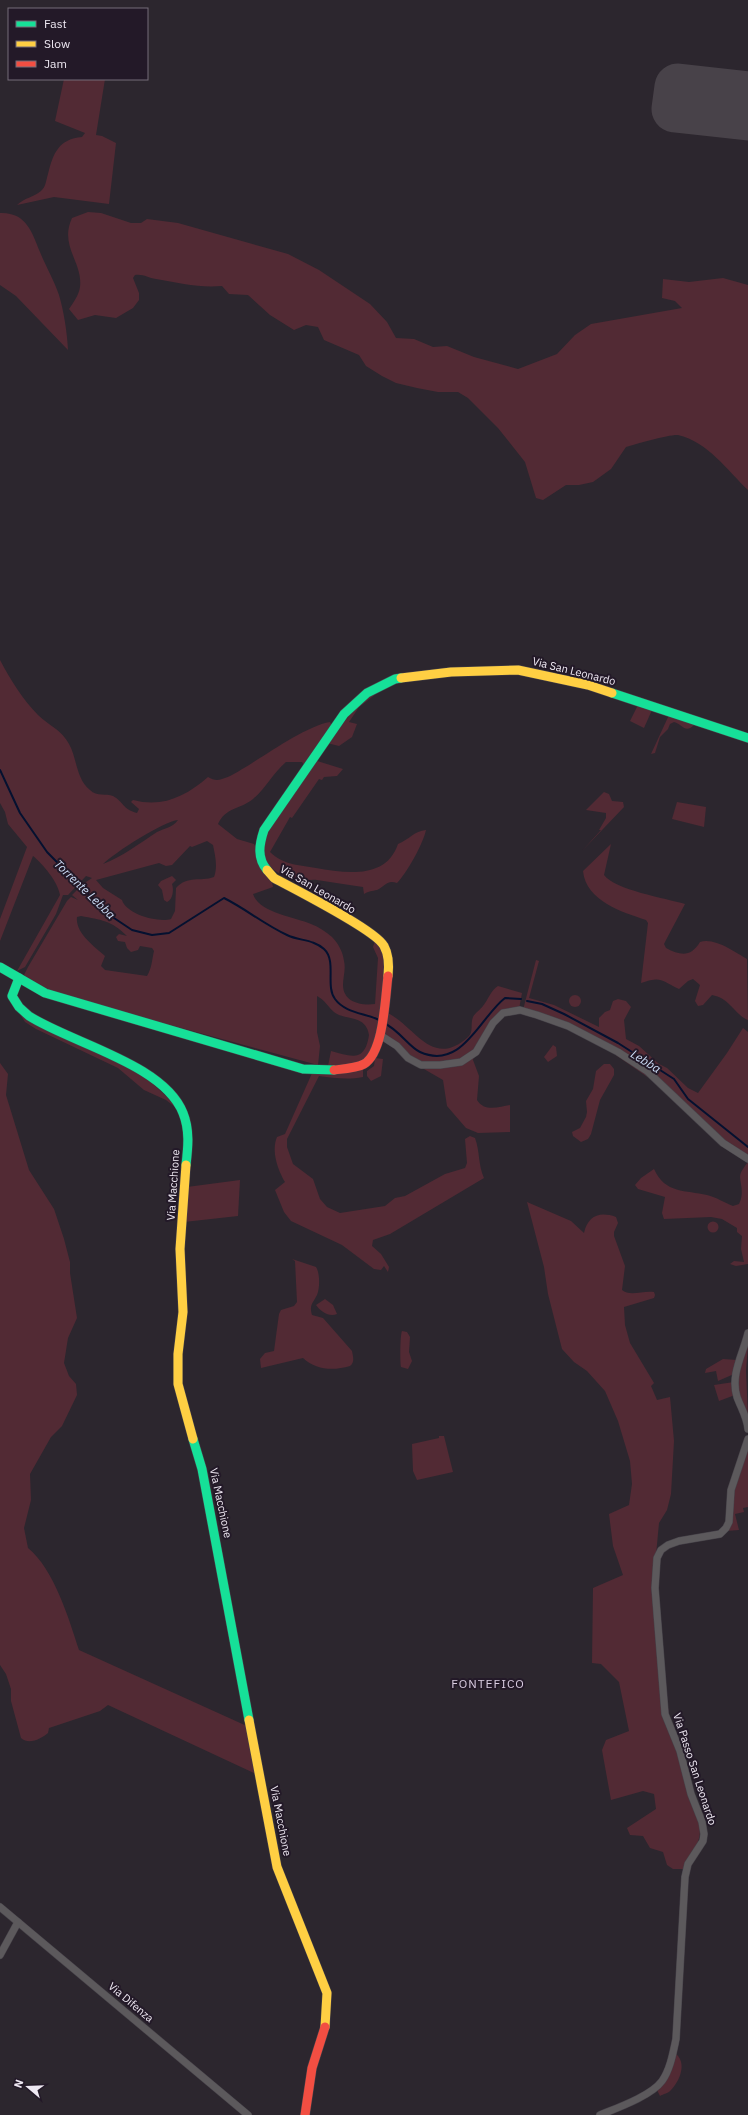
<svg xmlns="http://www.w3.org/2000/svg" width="748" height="2115" font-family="'IBM Plex Sans',sans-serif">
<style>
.green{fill:#522a34;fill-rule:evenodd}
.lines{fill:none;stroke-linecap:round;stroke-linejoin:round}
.stream{stroke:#041130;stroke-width:2}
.runway{stroke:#484249;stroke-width:47}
.street-casing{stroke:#464249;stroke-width:8}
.fast-casing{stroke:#464249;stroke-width:10}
.slow-casing{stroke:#464249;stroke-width:10}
.jam-casing{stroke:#464249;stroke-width:10}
.street{stroke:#5c595c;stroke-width:7}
.fast{stroke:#16e098;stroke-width:9}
.slow{stroke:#ffcf43;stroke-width:9}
.jam{stroke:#f24e42;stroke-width:9}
.labels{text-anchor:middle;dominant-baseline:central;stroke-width:4;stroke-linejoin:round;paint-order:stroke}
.street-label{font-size:11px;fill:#eee8f2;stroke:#231928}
.water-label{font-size:12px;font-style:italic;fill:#cddef8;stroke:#231928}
.neighbourhood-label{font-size:12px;letter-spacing:1px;fill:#dacde2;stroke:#231928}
</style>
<rect width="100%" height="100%" fill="#2c262e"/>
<g class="green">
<path d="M64,79H105L96,135L102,136L116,143L109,204L54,197L17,205C24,198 34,197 41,191C46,187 46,180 48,174C53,153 59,139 82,137L85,133L55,121Z"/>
<path d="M88,212L101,213L131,223H141L147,219L178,223L288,254L319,270L370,304L387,322L396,338L414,339L433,347L447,346L474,357L518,369L557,354L575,335L591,324L682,308L675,301L662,298L663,279L689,282L723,278L748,285V490C727,470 708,442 678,435C671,434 635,444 626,447L611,469L593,482L579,485H566L543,500L536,498L525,462L498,428L468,398L458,392H438L417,388L396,383L382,376L366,366L359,355L324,340L318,327L306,325L294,330L270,315L248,295L229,294L222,286C199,288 179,283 156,279C148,278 144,274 135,275L133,278L139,293V300L133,308L116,318L95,315L78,320L69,309C73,303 79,295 80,287C83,262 59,246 72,218Z"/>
<path d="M0,213C26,212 32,232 40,252C46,267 54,280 59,295C64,312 67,332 68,350L16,296L0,285Z"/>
<path d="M0,660C10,679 23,700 38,715C48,725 62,730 69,744C77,758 76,779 90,790C97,797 106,793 113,796C124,802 122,809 137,813L139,809L131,802L133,800C163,808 186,796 208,777C213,780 217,781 222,779C230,777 237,772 244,768C266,755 306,726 330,722L332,726L304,765L302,762H286C273,773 266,788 253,799C239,810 226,807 218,824L237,839L254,844L271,878L273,887L253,894C259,913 295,917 311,924C319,927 326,932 332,937C338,943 343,952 344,961C346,969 343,977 343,985C343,1002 361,1006 375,1004L378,958L373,947L375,941L381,945L386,968L375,1043C364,1067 352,1063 328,1066L331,1051C352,1057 365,1062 369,1035C366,1014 345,1021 334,1012C328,1007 325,1000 317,996V1032L320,1046L318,1065L52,993L33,983L24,975L28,967L67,901L71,897L78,900L72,895L83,884L92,878L86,876L68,895H63L56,914L25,967L17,971L60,895C58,882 43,864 33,856L0,941V919L27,847L8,824L5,812L0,803ZM178,820C172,828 165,828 157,832C140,843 122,857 103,864C114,853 164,821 178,820ZM207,841L213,845C215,855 218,867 214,877C200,882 188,875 176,888L175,911L171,919C158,923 126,914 122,900L103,888L96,880L159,863L166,866L172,865L190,846L192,847ZM81,916C101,920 111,920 127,936L119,934L116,937L118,941L125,942L127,948L131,952L138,950L140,946L152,948L154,951C152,959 152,968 147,976L105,970L101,966L105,956C95,947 75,933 77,917Z"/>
<path d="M376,694L359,707L349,722L357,724L352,737L339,746L327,743L363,699Z"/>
<path d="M638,705L652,710L644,728L630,721Z"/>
<path d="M669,715L695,724C685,735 683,724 674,722L670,724L668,729L660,737L655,753L651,754Z"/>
<path d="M314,760L343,769L337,776L324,777L322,780L319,779L292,818L290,817L270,852C283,865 299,865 316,868C345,873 386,880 398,844C410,839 414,831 426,830C423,844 407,873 397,883C387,879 384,887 377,890C372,891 369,891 364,894L363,887C347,885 332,882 317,880C312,879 307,881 302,880C278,876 259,867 263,840Z"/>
<path d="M604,792L609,794L612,801L623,802L624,807L582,851L601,830H599L606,818V813L586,810Z"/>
<path d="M677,802L706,807L704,827L672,819Z"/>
<path d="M611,844L604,875C615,890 665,898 685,904L666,940L664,944L666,948C681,956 691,957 700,942C714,937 735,952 747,959L748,1020C736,1016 730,998 712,995L703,1005L698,1006L695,1001L700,985L693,979L688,981L679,989C660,980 662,976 641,983L648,923L646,920C622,912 586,901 583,871Z"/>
<path d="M172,876L176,880L172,884C174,889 173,900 167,902L164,900L162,890L158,885L161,881Z"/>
<path d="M536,960L539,961L529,998L554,1005L599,1027V1018L605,1012L610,1010L613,1001L618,999L626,1001L631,1007L624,1020L626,1039L639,1046L659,1064L667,1068L688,1088L698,1093L727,1053L743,1028L748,1032V1157L729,1146L675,1096L617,1056L606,1045L523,1010Z"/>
<path d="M498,986L522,993L519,1009L504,1012L469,1056L465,1058L427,1063L414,1060L382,1031L385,1012C413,1022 431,1071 468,1037C474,1032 470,1024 473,1017C475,1013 480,1010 483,1006C488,1000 491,990 498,986Z"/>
<circle cx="575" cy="1001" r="6"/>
<path d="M16,1008L142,1074L177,1106L175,1107L166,1100L144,1090L118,1068L36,1029L25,1022Z"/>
<path d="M553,1045L556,1047L557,1056L548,1062L544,1057Z"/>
<path d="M474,1056L473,1060L479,1076L477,1100C484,1112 499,1107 510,1105V1132L478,1133L466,1128L447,1106L443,1080L417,1065L441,1066Z"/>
<path d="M375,1058L383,1059L381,1076L371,1081L367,1076V1071L374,1066Z"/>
<path d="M0,1063L8,1074L6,1095L29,1170L54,1209L64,1239L70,1262V1273L77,1318L68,1338L64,1363L69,1376L76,1384L77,1395L62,1426L51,1437L30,1474L31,1500L24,1528L28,1548C54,1569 69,1619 79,1650L249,1727L258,1775L108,1705L100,1711L49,1728L48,1733C41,1739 29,1745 21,1738L11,1701V1689L6,1674L0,1665Z"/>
<path d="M604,1064H610L614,1069V1075L600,1100L591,1134L588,1139L581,1142L573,1136L572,1132L580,1128L586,1117L587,1112L586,1101L593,1089L596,1071Z"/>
<path d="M363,1068V1077C348,1080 334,1078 319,1076L287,1139V1147L293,1164L313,1179L320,1199L327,1207L340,1213L385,1206L395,1198L405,1196L445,1174L465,1168L467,1163L465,1139L470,1136L475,1138C480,1151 478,1165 484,1178L390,1234L373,1240L372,1246L381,1254L389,1267L388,1272L384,1266L381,1270L374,1269L342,1245L291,1221L284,1212L275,1190L285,1182C278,1170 271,1151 277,1137L285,1134L313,1071Z"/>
<path d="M748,1162V1264L736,1266L730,1264L734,1261L744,1262L741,1249L742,1236L737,1232V1228L722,1219L711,1217L664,1219L662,1213L665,1197L638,1189L635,1185L641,1178L654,1169C665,1194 686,1190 707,1195C716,1197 725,1203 733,1206L739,1204C744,1194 741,1187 740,1177C740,1172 745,1166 748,1162Z"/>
<path d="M240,1180L238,1216L184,1222L187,1187Z"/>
<path d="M527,1202L571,1221L584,1233C588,1216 599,1211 616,1217L618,1223L614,1232V1236L625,1266L622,1290C630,1297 644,1290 654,1292L655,1295L654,1298L624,1307L625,1325L630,1343L654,1383L651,1386L657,1400L670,1397L674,1441L671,1494L667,1510L659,1523L653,1587L671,1731L700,1825C701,1848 691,1850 683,1869H673L667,1865L663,1852L650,1848L643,1836L630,1835L627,1828L656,1809L654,1794L643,1791L611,1800L602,1750L606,1740L629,1731L619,1682L601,1664L592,1663L593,1588L623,1575L613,1546L609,1514L629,1505L632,1484L630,1461L618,1421L605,1391L587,1371L574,1362L562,1349L548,1294L544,1267Z"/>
<circle cx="713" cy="1227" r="5.5"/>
<path d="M292,1259L316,1267C320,1273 320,1288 317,1295C313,1303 309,1305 312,1315L323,1318L352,1351C353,1357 355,1362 350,1366C333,1371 316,1370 303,1358L261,1368L260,1359L265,1353L274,1351L279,1314L281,1310L294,1306L297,1302L295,1261Z"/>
<path d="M325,1299L333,1305L337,1314C329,1317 321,1312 316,1305Z"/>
<path d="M402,1331L407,1332L410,1337L409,1352L412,1361L408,1369L401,1367C400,1362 400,1335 402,1331Z"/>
<path d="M748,1344L746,1371L748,1417L737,1388V1379Z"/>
<path d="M723,1359L737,1360L734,1374L718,1381L716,1371L705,1373L706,1369Z"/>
<path d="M734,1382L735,1395L719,1401L714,1385Z"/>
<path d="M439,1436H444L453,1472L417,1480L413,1471L412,1444L439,1438Z"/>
<path d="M748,1450V1507L743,1508L744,1512L735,1514L739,1530L726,1531L735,1483Z"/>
<path d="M676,2054C687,2063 680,2081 671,2090C669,2093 663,2094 660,2096L656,2088Z"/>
</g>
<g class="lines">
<g class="stream">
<path d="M0,770L20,813L47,852L108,914L132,930L152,935L169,933L224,898C246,909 265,925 287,935C299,941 313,939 324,949C337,961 325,986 335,999C345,1013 365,1013 379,1020"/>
<path d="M527,1001L542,1004L564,1014L618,1043L674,1079L688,1099L748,1147"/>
<path d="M384,1023C399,1030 409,1047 420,1052C462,1071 480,1017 505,998L521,999"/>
</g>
<path class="runway" d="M748,95L678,87L675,109L748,117"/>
<g class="street-casing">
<g id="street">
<path d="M380,1035L397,1046L408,1058L421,1065H440L461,1062L476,1052L493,1023L503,1013L520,1010L537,1015L568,1026L618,1052L647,1071L723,1143L748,1159"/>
<path d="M748,1333C743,1354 730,1375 737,1397C741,1408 747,1417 748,1429"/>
<path d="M0,1907L248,2115"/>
<path d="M0,1955L18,1922"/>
<path d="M600,2115C617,2108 651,2096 662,2081C670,2070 673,2053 676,2039L685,1877L688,1864L703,1841L704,1834L702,1822L691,1794L680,1751L665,1714L655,1588L657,1558L661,1550L668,1545L679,1541L720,1534L726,1528L729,1522L731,1490L748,1439"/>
</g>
</g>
<g class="fast-casing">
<g id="fast">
<path d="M612,693L748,738"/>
<path d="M267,870C257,858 259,845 264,830L344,714L367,693L395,679L401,678"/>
<path d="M0,967L45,993L303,1069L334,1070"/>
<path d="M19,978L12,996L19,1007L29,1016C71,1043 164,1064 183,1113C190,1130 188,1148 186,1165"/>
<path d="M193,1439L202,1469L249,1720"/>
</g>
</g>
<g class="slow-casing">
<g id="slow">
<path d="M401,678L451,672L518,670L588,685L612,693"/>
<path d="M267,870L274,878C294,889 376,930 384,946C389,955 389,967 388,976"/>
<path d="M186,1165L180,1249L183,1312L178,1354V1384L193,1439"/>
<path d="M249,1720L277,1867L327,1993L325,2027"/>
</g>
</g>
<g class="jam-casing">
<g id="jam">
<path d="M334,1070C343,1069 357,1068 364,1064C384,1052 385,998 388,976"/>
<path d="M305,2115L312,2068L325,2027"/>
</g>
</g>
<use href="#street" class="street"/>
<use href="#fast" class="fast"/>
<use href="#slow" class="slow"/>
<use href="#jam" class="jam"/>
</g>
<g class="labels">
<g class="street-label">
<text transform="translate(574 671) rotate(14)">Via San Leonardo</text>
<text transform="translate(318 889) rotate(30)">Via San Leonardo</text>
<text transform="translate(173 1185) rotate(-86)">Via Macchione</text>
<text transform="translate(221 1503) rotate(78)">Via Macchione</text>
<text transform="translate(695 1769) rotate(72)">Via Passo San Leonardo</text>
<text transform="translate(281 1821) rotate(79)">Via Macchione</text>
<text transform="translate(131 2002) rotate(40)">Via Difenza</text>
</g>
<g class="water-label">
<text transform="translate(85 889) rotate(44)">Torrente Lebba</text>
<text transform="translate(646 1061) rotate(32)">Lebba</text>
</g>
<g class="neighbourhood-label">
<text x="488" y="1683">FONTEFICO</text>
</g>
</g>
<rect x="8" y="8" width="140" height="72" fill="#231928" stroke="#746c79"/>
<rect x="16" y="21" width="20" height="6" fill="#16e098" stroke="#746c79"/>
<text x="44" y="28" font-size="12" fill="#eee8f2">Fast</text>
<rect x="16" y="41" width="20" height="6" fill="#ffcf43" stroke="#746c79"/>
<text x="44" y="48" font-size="12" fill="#eee8f2">Slow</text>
<rect x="16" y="61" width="20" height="6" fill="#f24e42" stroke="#746c79"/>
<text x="44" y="68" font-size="12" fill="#eee8f2">Jam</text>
<g transform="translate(28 2087) rotate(289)" stroke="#231928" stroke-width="3" paint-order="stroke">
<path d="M0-3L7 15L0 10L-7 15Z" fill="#eee8f2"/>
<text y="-6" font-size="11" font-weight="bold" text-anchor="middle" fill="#eee8f2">N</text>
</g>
</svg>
